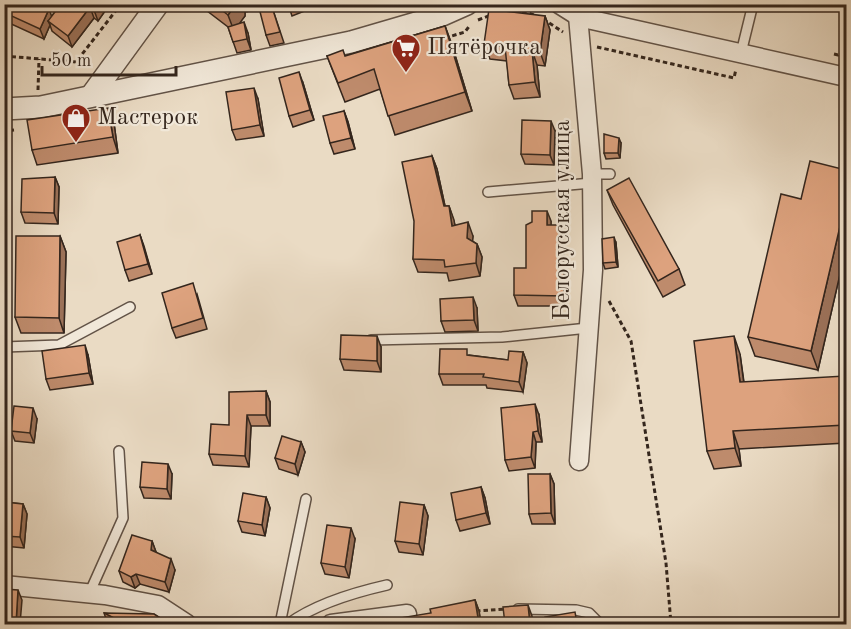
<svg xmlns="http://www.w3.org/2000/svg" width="851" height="629" font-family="'Old Standard TT',serif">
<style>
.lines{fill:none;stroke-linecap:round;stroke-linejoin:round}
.service-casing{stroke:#625347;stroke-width:12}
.minor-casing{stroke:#625347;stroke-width:21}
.tertiary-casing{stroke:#625347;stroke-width:24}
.path{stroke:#34261d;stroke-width:3;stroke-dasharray:4.5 3;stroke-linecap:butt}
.service{stroke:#f1e8d9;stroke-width:9}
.minor{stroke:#f1e8d9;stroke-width:18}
.tertiary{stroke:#f1e8d9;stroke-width:21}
.wall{fill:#be8b6c;stroke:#34261d;stroke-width:1.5}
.shaded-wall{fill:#9b7158;stroke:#34261d;stroke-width:1.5}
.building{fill:#dda27e;stroke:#34261d;stroke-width:1.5}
.labels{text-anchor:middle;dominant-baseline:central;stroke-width:4.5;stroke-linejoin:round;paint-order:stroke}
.poi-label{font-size:24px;fill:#34261d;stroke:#f1e8d9;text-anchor:start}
.street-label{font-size:24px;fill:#34261d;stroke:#f1e8d9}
</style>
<rect width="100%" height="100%" fill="#eadbc4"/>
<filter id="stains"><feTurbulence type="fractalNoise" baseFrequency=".00333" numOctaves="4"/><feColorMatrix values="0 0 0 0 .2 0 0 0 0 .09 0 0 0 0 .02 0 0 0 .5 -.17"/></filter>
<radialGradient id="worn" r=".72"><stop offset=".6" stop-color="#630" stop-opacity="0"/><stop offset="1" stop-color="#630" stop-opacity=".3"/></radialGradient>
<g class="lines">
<g class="service-casing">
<g id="service">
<path d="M741,53L753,4"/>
<path d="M592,174H610"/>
<path d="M488,192L592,183"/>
<path d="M371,340L502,337L588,328"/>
<path d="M4,347L59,345L130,307"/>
<path d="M89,594L123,518L119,451"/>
<path d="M518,609L576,610L589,613L600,624"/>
<path d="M280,624L306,499"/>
<path d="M288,624C314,605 356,592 387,585"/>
</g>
</g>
<g class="minor-casing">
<g id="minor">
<path d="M559,4L578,16L592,20L846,77"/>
<path d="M578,16L592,174L593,270L579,461"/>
<path d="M4,585L105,595L158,605L187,624"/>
<path d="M331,624L407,614"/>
</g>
</g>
<g class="tertiary-casing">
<g id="tertiary">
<path d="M91,96L158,4"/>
<path d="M4,109L41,107L351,42L440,16L467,4"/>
</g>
</g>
<g class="path">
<path d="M500,12C511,8 524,11 534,15"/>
<path d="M543,19L563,32"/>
<path d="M478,20L491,15"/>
<path d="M445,38L465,32L470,25"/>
<path d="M597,47L734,78L736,69"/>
<path d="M834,54L838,55L846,50"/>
<path d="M4,56L76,62L121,4"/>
<path d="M38,90L39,59"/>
<path d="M4,131L14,130"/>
<path d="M609,301L631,341L666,563L671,624"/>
<path d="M476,611L505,609"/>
</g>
<use href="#service" class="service"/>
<use href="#minor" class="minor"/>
<use href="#tertiary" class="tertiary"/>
</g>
<g class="wall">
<path d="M61,4H110L98,21L94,18L72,47L52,31L50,25L44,39L9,23L5,13L51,17Z"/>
<path d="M198,4H253L248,11L245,12V16L239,23L248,33L251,50L237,53L228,27Z"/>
<path d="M271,4L284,43L270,46L266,35Z"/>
<path d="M288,4H311L312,8L292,16Z"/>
<path d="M545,16L550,30L545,66L537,65L540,97L514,99L509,85L507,61L490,59L484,44Z"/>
<path d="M445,26L452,45L472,111L395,135L380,89L345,102L327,56H345Z"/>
<path d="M303,83L314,120L293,127L289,116Z"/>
<path d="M258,99L264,136L236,140L232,130Z"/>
<path d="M344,111L348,122L355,149L334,154L330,143Z"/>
<path d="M114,123L118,153L37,165L32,150Z"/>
<path d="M555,131L554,165L525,164L521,154Z"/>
<path d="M621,143L620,158L606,159L604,153Z"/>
<path d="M432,156L437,169L445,206H449L455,225L473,236L472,241L477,244L482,257L480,276L449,281L447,273L418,272L413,259Z"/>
<path d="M846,170V248L818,370L755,356L748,337Z"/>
<path d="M55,177L59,187L58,224L25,223L21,212Z"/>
<path d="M607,190L679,269L685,285L663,297L613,205Z"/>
<path d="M551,221V225L563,235V268L568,279L567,306H518L514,295Z"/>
<path d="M140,235L152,274L129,281L125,270Z"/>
<path d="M60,236L66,252L64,333H21L15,317Z"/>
<path d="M616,243L618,267L605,269L603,263Z"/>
<path d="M197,294L207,329L176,338L172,328Z"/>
<path d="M477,308L478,331L445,332L441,321Z"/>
<path d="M381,347V372L344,370L340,359Z"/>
<path d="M523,352L527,363L523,392L487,388L486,385H443L439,374L469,355L508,360Z"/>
<path d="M740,354L744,382L846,380V443L739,449L741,466L714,469L707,451Z"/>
<path d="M88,355L93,384L50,390L46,379Z"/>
<path d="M266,391L270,402V426H251L249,467L213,465L209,454L229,425Z"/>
<path d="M539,415L542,442H536L535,468L509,471L505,460Z"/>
<path d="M37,419L34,443L15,441L11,431Z"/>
<path d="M301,442L305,452L298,475L279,469L275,458Z"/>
<path d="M172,474L171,499L144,498L140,487Z"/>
<path d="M550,474L554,484L555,524H532L529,514Z"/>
<path d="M481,487L485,498L490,524L460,531L456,520Z"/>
<path d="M266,497L270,508L265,536L242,532L238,521Z"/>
<path d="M4,502L23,504L27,514L24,548L4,546Z"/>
<path d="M424,505L428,516L423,555L399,552L395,541Z"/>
<path d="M355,539L349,578L325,574L321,563Z"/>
<path d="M152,541L156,552L175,570L169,592L140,584L135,588L123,582L119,571Z"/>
<path d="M475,600L479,611L481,624H395Z"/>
<path d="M104,613L170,624H108Z"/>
</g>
<g class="shaded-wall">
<path d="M98,4H110L98,21L94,10Z"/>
<path d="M236,4H242L245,12V16L234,31L228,15Z"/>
<path d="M246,4H253L248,11Z"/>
<path d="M90,7L94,18L72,47L68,36Z"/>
<path d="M49,9L53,20L48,21L50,25L44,39L40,29Z"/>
<path d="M545,16L550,30L545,66L540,52Z"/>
<path d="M244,22L248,33L251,50L247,39Z"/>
<path d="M4,23L7,29L4,46Z"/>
<path d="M445,26L452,45L472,111L465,92Z"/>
<path d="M532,50L537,65L540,97L535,82Z"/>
<path d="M299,72L303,83L314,120L310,110Z"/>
<path d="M254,88L258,99L264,136L260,125Z"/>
<path d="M108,108L114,123L118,153L113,137Z"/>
<path d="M344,111L348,122L355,149L351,138Z"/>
<path d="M551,121L555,131L554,165L550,155Z"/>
<path d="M619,138L621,143L620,158L618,153Z"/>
<path d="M432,156L437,169L448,220L444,206Z"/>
<path d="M55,177L59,187L58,224L54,213Z"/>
<path d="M449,206L454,220L457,239L452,226Z"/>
<path d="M844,209L846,216V248L818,370L811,351Z"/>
<path d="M547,211L551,221V235L547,225Z"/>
<path d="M468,222L473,236L472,251L467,238Z"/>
<path d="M559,225L563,235L564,279L560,268Z"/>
<path d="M140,235L144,246L152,274L148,264Z"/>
<path d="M60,236L66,252L64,333L59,318Z"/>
<path d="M614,237L616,243L618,267L616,262Z"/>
<path d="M477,244L482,257L480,276L476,263Z"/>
<path d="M564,268L568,279L567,306L564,296Z"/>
<path d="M473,297L477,308L478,331L474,320Z"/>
<path d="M377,336L381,347V372L377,361Z"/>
<path d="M734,336L740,354L746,400L740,382Z"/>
<path d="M85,345L88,355L93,384L89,373Z"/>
<path d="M523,352L527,363L523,392L519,382Z"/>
<path d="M266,391L270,402V426L266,415Z"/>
<path d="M535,404L539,415L542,442L538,431Z"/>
<path d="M33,408L37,419L34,443L30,433Z"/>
<path d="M247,415L251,426L249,467L245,456Z"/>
<path d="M733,431L739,449L741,466L735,448Z"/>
<path d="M533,432L536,442L535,468L531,457Z"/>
<path d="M301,442L305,452L298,475L295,464Z"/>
<path d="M168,464L172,474L171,499L167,489Z"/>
<path d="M550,474L554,484L555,524L551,513Z"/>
<path d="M481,487L485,498L490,524L486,513Z"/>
<path d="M266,497L270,508L265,536L262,525Z"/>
<path d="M23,504L27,514L24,548L20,537Z"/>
<path d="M424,505L428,516L423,555L419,544Z"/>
<path d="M351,528L355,539L349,578L345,567Z"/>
<path d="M152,541L156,552L151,550Z"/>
<path d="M171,559L175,570L169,592L165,582Z"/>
<path d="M136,574L140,584L135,588L131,577Z"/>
<path d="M18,590L22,600L20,624H16Z"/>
<path d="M475,600L479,611L481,624L478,618Z"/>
<path d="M528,605L532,616L533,624H530Z"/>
</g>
<g class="building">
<path d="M9,4H38L49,9L40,29L5,13Z"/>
<path d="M61,4H98L94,10L90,7L68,36L48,21Z"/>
<path d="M214,4H236L228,15Z"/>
<path d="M258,4H271L280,32L266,35Z"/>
<path d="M489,9L545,16L540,52L532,50L535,82L509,85L505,47L484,44Z"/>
<path d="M244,22L247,39L233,42L228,27Z"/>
<path d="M445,26L465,92L388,116L374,69L338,83L327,56L343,50L345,56Z"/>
<path d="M299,72L310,110L289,116L279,78Z"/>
<path d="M254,88L260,125L232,130L226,92Z"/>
<path d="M108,108L113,137L32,150L27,120Z"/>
<path d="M344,111L351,138L330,143L323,116Z"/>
<path d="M522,120L551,121L550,155L521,154Z"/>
<path d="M604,134L619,138L618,153H604Z"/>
<path d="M432,156L444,206H449L452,226L468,222L467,238L477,244L476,263L445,267L444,260L413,259L414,221L402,162Z"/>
<path d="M810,161L846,170V210L844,209L811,351L748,337L781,194L801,199Z"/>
<path d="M55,177L54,213L21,212L22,179Z"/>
<path d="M629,178L679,269L658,281L607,190Z"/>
<path d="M532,211H547V225H559L560,268H564V296L514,295V268H526V225L532,222Z"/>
<path d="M140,235L148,264L125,270L117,242Z"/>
<path d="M16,236H60L59,318L15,317Z"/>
<path d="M614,237L616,262L603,263L602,239Z"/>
<path d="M193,283L203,318L172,328L162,293Z"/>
<path d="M473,297L474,320L441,321L440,299Z"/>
<path d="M341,335L377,336V361L340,359Z"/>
<path d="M734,336L740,382L845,376L846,425L733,431L735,448L707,451L694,341Z"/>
<path d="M85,345L89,373L46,379L42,351Z"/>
<path d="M440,349H467V355L508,360L509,351L523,352L519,382L483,377L484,374H439Z"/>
<path d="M266,391V415H247L245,456L209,454L211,424L229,425V392Z"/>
<path d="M535,404L538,431L533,432L531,457L505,460L501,408Z"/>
<path d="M14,406L33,408L30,433L11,431Z"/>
<path d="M282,436L301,442L295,464L275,458Z"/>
<path d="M142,462L168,464L167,489L140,487Z"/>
<path d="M528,474H550L551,513L529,514Z"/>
<path d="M481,487L486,513L456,520L451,493Z"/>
<path d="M243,493L266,497L262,525L238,521Z"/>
<path d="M4,502L23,504L20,537L4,536Z"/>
<path d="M400,502L424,505L419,544L395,541Z"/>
<path d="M327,525L351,528L345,567L321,563Z"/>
<path d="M132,535L152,541L151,550L171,559L165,582L136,574L131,577L119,571Z"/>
<path d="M4,589L18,590L16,624H4Z"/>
<path d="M475,600L478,618L459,622V624H395L394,619L431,613L430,609Z"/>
<path d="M528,605L530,624H505L503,607Z"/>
<path d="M575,612L577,624H547L545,617Z"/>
<path d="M104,613L154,614L170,624H115L116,619Z"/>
</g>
<defs>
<g id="supermarket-pin" transform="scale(1.5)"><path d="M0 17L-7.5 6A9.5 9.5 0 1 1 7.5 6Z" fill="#8f2418" stroke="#f1e8d9"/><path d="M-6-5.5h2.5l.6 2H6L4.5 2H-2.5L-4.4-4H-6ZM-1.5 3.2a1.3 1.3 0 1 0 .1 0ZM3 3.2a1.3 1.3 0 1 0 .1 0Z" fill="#fff"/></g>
<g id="shop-pin" transform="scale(1.5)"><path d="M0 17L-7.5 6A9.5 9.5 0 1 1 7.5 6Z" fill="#8f2418" stroke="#f1e8d9"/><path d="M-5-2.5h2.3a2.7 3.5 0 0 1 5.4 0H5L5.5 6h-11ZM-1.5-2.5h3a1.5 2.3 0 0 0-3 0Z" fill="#fff"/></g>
</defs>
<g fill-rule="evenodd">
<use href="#supermarket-pin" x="406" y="48"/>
<use href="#shop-pin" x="76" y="118"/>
</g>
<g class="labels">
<g class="poi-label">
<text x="427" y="48">Пятёрочка</text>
<text x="97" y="118">Мастерок</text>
</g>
<g class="street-label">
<text transform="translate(563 220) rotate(-90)">Белорусская улица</text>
</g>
</g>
<rect width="851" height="629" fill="none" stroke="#eadbc4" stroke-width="24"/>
<rect x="6" y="6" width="839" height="617" fill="none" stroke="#34261d" stroke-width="3"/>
<rect x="12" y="12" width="827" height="605" fill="none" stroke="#34261d" stroke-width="1.5"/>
<path d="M42 66v9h134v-9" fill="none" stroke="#34261d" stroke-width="3"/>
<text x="51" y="66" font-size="18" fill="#34261d" stroke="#f1e8d9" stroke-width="4.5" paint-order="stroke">50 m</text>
<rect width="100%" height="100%" filter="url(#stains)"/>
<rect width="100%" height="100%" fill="url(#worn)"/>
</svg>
